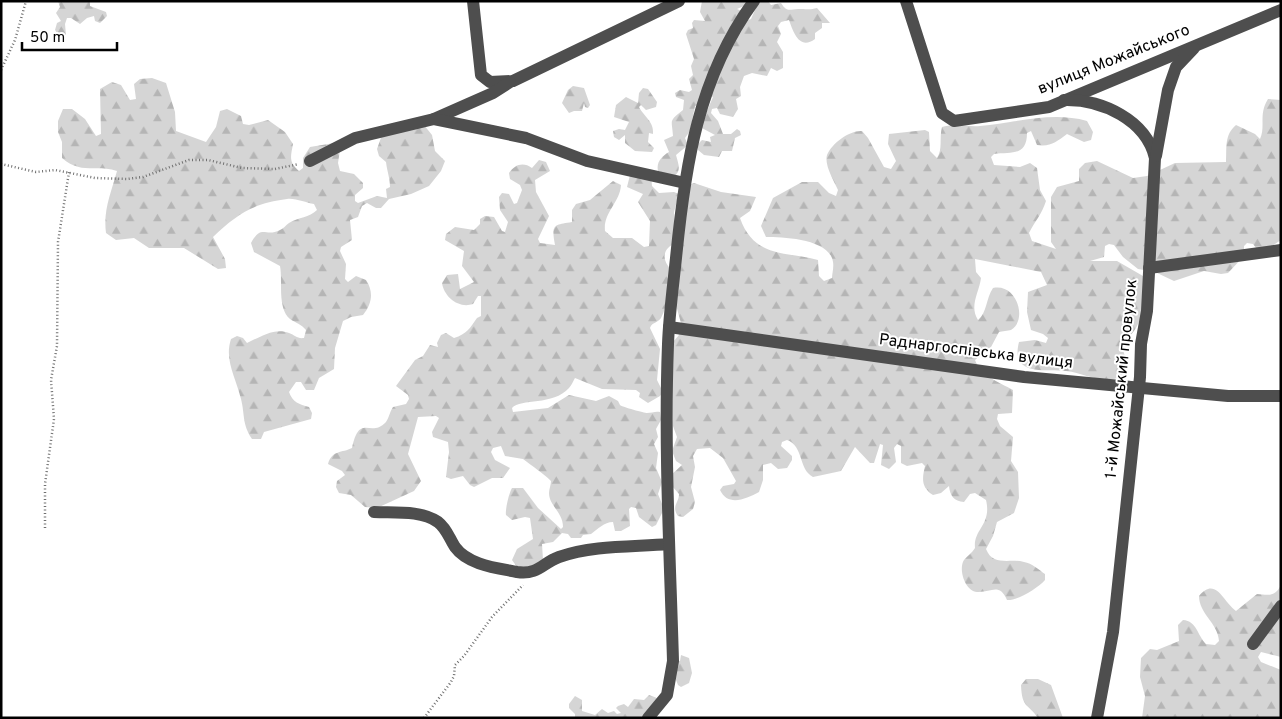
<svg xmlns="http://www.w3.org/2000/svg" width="1282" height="719" font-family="Overpass,sans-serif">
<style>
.forest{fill:url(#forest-firs)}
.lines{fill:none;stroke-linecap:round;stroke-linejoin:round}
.path{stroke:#707070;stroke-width:2.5;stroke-dasharray:1 2.5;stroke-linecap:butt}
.minor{stroke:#4e4e4e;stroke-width:12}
.labels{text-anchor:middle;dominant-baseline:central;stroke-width:4;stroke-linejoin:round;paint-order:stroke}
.street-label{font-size:16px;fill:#000;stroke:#fff}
</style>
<defs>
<pattern id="forest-firs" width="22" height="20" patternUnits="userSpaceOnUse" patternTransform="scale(1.25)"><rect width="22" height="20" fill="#d5d5d5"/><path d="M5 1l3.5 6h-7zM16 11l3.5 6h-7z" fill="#b5b5b5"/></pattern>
</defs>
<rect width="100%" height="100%" fill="#fff"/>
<g class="forest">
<path d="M58,1H90V6L106,12L107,16L100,23L95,21L94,16L87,18L80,24L71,18H67L65,24L66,35L59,36L55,30L57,23L61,21L56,13L60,7Z"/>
<path d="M702,1H749L744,6L737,9L742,11L748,20L751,19L759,1H768L771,5L781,3C788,14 790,8 801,9C808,9 810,10 817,8L830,23H822V28L815,33V39C799,51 793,31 789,20L781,22L778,26L781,34L777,42L783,52V68L777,71L771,68L767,76L752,73L744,76L740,87L741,96L736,99L738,109L733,117L720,114L717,108L712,109L711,113L718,121L723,134H731L737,129L740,131L741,135L735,138L732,151H722L719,157L704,155L698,150V144L702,140L711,142L710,137L715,135L700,127L713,97L711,96L695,106L690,131L685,138L688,145L676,155C678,163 682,171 674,176L658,171C656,162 662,156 669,152L664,140L673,136C672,119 668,122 683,110L684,100L676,97L675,93L680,90L689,92L692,90L689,79L693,75L691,66L694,59L686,34L688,30L693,28L692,23L694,20L705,21L700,12Z"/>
<path d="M152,78L166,83L175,112L176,131L206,142L216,127L220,111L227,109L241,116L243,124L249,125L268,120L285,132L293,144C291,156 288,162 299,171L303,168V158L310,147L334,143L340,150L338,163L340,171L354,174L363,183V188L355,195V201L358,203L377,196L387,198L386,189L390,187C390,178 387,171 386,162L379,156L377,149L384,129L424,125L432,135L435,151L445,161L441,171L429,186L411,194L389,199L381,208H376L367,203L362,206L358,217L350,220L352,240L341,247L340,251L346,264L345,279L348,282L356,276L366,280C374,292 372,304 363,315L351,317L343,321L335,348L334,369L319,378L314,390H306L301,382H296L289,392C293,403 299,404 309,407L312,413L311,419L264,432L261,439H252C242,424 245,415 241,399C236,378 224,360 231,339L237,336L243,338L247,343C260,337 275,327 289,333C295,335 297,339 304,338L306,330C301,324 296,323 290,319C277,308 283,281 280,266L254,252L251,243C262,223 265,238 280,230C283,229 286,225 289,223C299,217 309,218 317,210L314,204C306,203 296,198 287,199C254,203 237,214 213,237L225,259L226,268L218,269L184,248H149L134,238L116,240L106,233C103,210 111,193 117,171C97,164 81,175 62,158V142L58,132V121L63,109H72L85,119L96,136L101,134L100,89L112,82L121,85L130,100L136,99L134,84L140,79Z"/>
<path d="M573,86L584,88L590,105L588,108L585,107L584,103L582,111H574L569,113L562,103L568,90Z"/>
<path d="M643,88L648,89L657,102L656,107L646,110L641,105L639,107C644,117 654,121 653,134L649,133L648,142L654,148L652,152L635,151L625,143V135L619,140L614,137L613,131L619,129L625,130L629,122L614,117L616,105L626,97L638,103L639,93Z"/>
<path d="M1268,99L1281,100V240L1269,248H1256L1253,244L1247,243L1244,246V256L1228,273L1221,274L1204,271L1174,281L1155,272L1138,269L1123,257L1114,245L1109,244L1105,246L1104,257L1090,261H1117L1143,276C1143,290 1145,311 1138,324C1130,342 1117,338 1127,362L1122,376C1102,386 1086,373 1066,371C1045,369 1010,377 1019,342L1035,340L1046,343L1048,338L1043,334L1031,330L1027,312L1028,292L1047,285L1041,272L975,259L976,272L981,278C979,293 969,306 978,320C987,313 986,298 993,288C1017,283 1028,320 1011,330C1008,331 1002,331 999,332L991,347L975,360C981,376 999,382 1013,390L1012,413L998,414L997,419L1000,426L1013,437L1011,461L1018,472L1019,498L1014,513L997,522L993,536L986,549C993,567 1010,558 1024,562C1032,563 1039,570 1045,574V580C1038,588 1017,601 1007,600C999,582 991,593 977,592C965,591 958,569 964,560C967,556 972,553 975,548C973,529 992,525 986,500L975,493L970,494L964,502C954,501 950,496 949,486L941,493L933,495C921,487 922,479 925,466L922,463L907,466L901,463V446L897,444L894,448L896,462L889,469L881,465L883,445L880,444L874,463H870L855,447L841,471L813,477C798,469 804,446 787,440L782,442L781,446L792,456V460L787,468L778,469L771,463L763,465V480L759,492C746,499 728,507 720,490L723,486L734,484L736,481L723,458L710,448L697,449L693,456L695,467L691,487L695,502L693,509L683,517L678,516C671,506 679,503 679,494L672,486L671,475L682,465L676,461L672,451L677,437L673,426V342L679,335L682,327L676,305L689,185L694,183L721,192L756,197L750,211L740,218C754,258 785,251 818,260L819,276L824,281L832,278C832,274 834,267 833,262C830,239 784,237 766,237L761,226L773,198L802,182H818L829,193L836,196L838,190C834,181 824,165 827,155C832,143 850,130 862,131L868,138L884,167L891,169L896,161L888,144L889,134L925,130L929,132L930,151L937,158C943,149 939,138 942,127C953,123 968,127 980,126C1016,123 1051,111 1087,121L1093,132L1091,140L1084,142L1067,134C1056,142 1051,147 1037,145L1031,131L1027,133C1027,156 1012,152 994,154L991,157L994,165L1020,167L1030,163L1037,168L1040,190L1046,201C1042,214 1035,221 1029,233L1032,241L1056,249L1051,242V197L1057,187L1079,181V169L1085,163L1097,161L1133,178L1147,176L1175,163L1226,162C1227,148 1224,135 1236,125L1255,134L1260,139C1266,126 1258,115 1268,99Z"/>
<path d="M539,160L546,162L550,171L535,180L536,192L549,216L538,239L540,243L555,245C551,224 554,225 572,222V210L576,204L590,200L613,181L621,185C620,203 603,212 605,231L613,238H632L644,247L649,246L650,221L638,202L643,194L627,187L630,175L651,174L652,186L659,193L674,192L679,194L674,212V244C662,249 662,261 671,269C669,283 668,306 661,318C658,323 652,322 650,328L660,349L657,380L663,392L660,396L648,403L639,397L640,393L636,390L602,389L575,378C573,381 572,385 569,388C553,406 521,398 512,408L513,412L548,408L569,395L596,401L609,396L618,401L620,405C622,407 645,413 647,413C652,413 655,411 660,412L661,420L656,429L658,437L654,444L658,453L656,468L662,482L658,494L664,509L656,525L652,527L639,517L636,508L631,507L629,509L630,526L621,531H615L613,522C604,522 598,529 591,534L583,535L581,538H571L568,534L562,533L553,542L542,544L543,560L534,569L517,567L512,560L517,549L533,539L530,518L525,517L512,520L506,515C505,510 509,493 512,488H523L538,508L561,529L563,527C563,512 549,506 549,493C549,489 551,485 551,481C542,472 533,467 523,459L505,456L501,446L493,448L491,452L495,460L510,468L503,478H492L474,487L470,485L463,476L451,479L446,477L449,452L448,442L433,437L432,432L439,418L436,416L418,417L408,454L421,481L414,491L377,508L365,507L351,495L339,493L336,487L337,481L345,475L342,471L328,464C332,450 342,453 352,448C360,412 370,439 386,422C389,418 390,411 393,407L406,404L409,399L408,395L396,386L415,360L423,356L430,345L438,347L437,343L441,335L446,333L454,338C467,334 470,328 477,318L481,316V296H478L473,304C459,309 444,297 442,283L447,275L458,274L460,289L474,282L462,266L464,251L445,240L446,234L455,227L474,230L480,224V219L485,216L494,217L502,231L505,232L508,222L500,210L499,197L502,193L509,194L514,204L517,203L522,190L520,185L510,179L509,173C514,165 523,161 532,168Z"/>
<path d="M1281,585V657L1261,652L1258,657L1261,662L1281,670V718H1142L1145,696L1140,677L1141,658L1150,649L1157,650L1179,641L1178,625L1183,620C1197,621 1197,635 1206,644L1215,645L1219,641C1218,623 1199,614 1199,596C1216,576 1223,602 1236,611L1257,594C1269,595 1275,597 1281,585Z"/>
<path d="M681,655L689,658L692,673L689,683L681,687L678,685L676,680L677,661H680Z"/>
<path d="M1026,679H1038L1051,685L1063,718H1038C1028,703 1022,709 1021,685Z"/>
<path d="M649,695L657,698L642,718H575V714L569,708V704L575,696L582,700V711L595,715L602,709L608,713L614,711L617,714L621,713L616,708L618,706L624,704L628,707L634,699L644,700Z"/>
</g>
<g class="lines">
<g class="path">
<path d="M1,70L15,40L26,1"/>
<path d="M1,164L36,172L55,170L95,178L127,179L143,177L189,160H208L242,168L275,169L299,164"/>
<path d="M45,528V484L54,419L51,380L57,346L58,242L69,172"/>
<path d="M424,718L451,682L454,676L455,665L464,656L492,617L523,585"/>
</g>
<g class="minor">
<path d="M473,1L481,75L490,82L513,81L679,1"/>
<path d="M906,1L942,113L954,121L1049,107L1281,10"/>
<path d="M1064,100C1102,99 1146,120 1155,158L1147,311L1141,344L1140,377L1113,632L1097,718"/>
<path d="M434,119L493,93L510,82"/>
<path d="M1156,156L1168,90L1176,67L1194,48"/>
<path d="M310,161L355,138L434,119L526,138L587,161L685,183"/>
<path d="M1149,268L1281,250"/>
<path d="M669,327L1024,377L1228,396H1281"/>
<path d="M374,512C394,513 421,510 438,522C447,529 449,538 455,547C468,565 497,568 517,572C539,575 542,563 559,557C593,545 633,547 669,544"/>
<path d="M1253,644L1281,606"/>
<path d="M648,718L667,695L673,661C670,556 664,450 668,344C669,316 673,287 676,258C685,166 698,77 754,1"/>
</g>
</g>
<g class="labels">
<g class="street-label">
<text transform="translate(1114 60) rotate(-22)">вулиця Можайського</text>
<text transform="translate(976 352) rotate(7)">Раднаргоспівська вулиця</text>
<text transform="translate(1122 379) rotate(-84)">1-й Можайський провулок</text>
</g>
</g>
<rect width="1282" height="719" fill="none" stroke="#000000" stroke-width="5"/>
<path d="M22 42v8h95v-8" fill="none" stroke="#000000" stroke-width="2.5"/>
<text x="30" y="42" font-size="15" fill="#000000" stroke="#ffffff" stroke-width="4" paint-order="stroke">50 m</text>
</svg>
